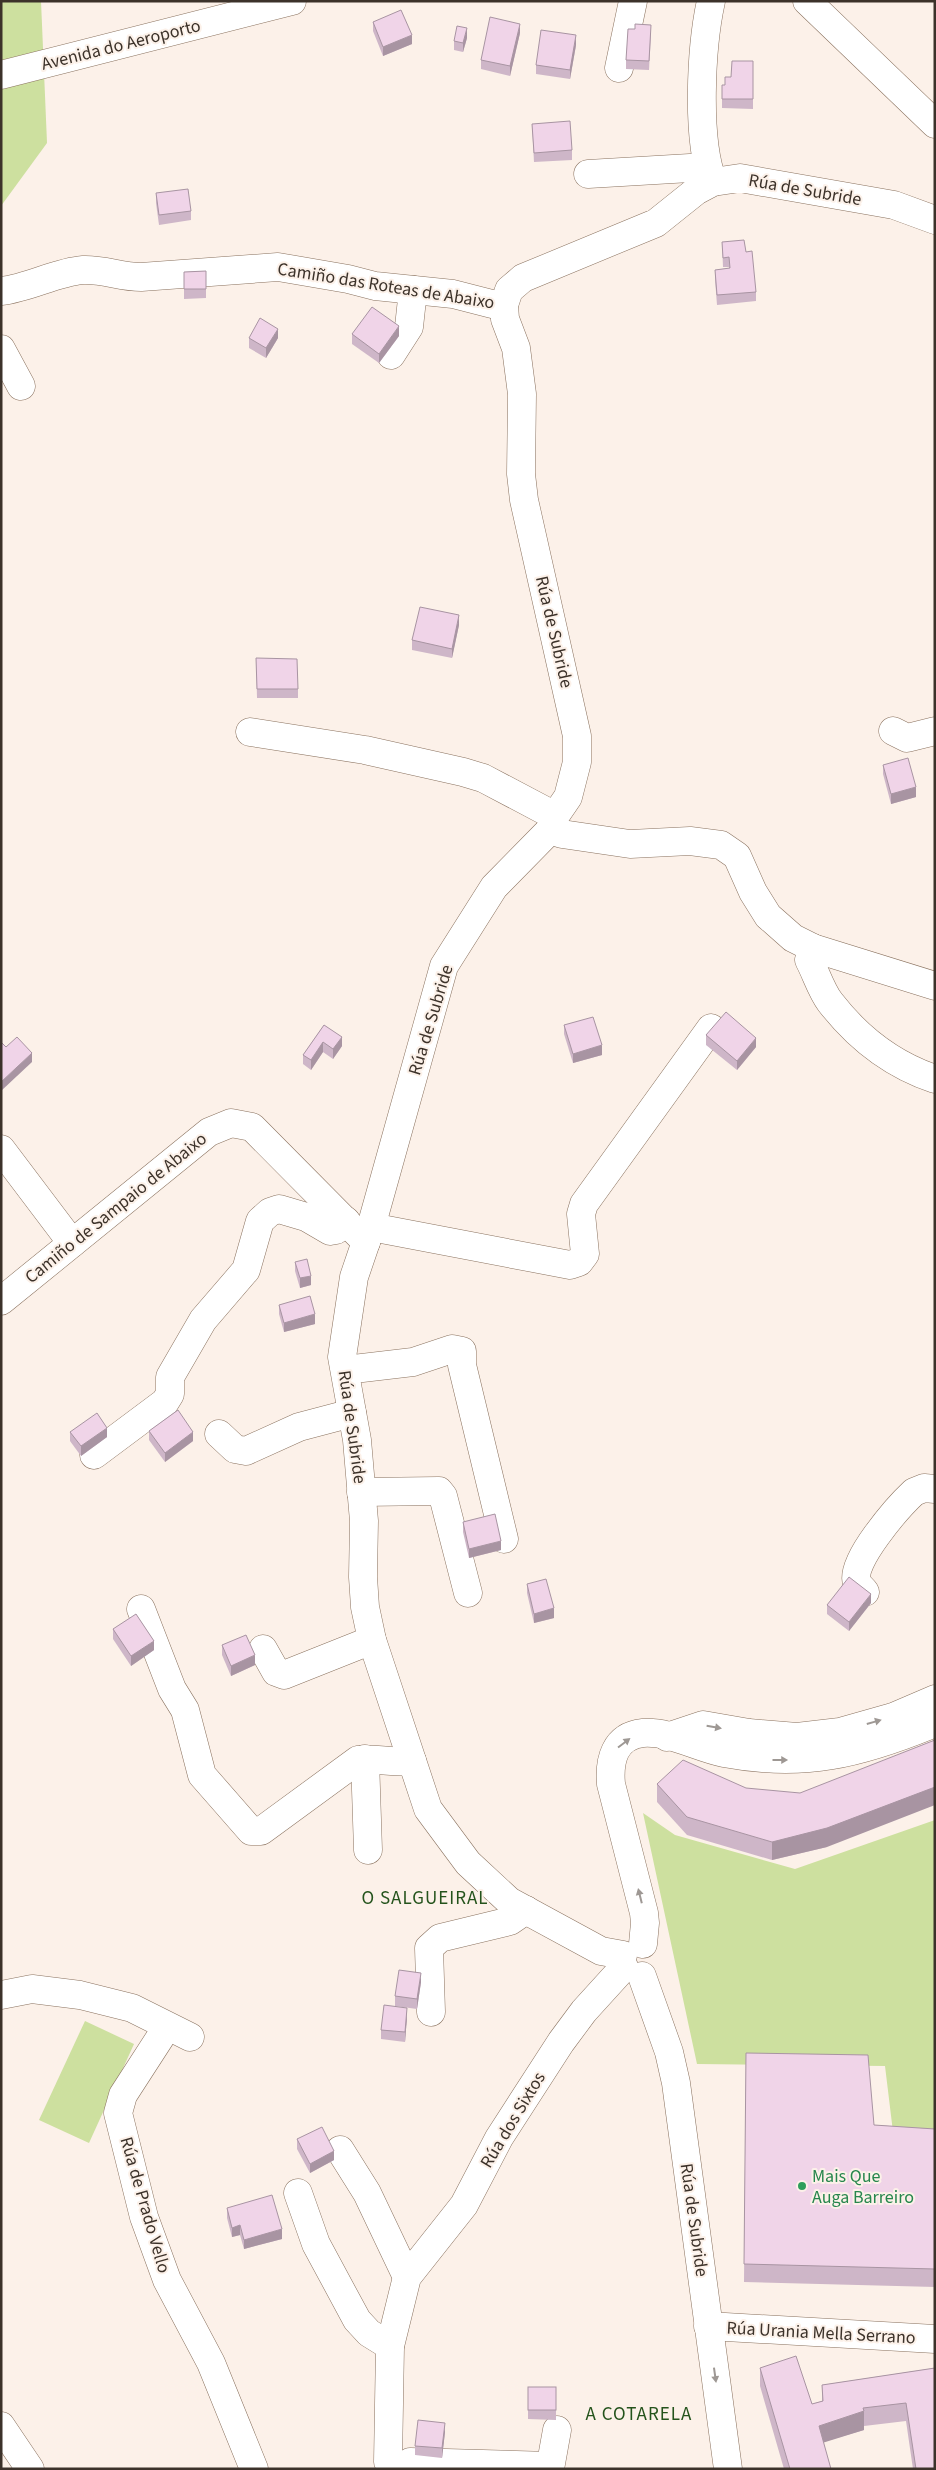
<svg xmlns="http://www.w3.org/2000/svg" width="936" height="2470" font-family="'Source Sans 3',sans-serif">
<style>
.green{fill:#cde09f}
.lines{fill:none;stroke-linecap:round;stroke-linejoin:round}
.minor-casing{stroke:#8a725f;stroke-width:29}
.major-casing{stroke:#8a725f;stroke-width:29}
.minor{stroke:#fff;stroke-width:28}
.major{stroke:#fff;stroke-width:28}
.wall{fill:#ceb6c8}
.shaded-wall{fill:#a894a2}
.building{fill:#f0d4e8;stroke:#a894a2}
.oneway{fill:#9e9894}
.leisure-dot{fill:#2e9e5b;stroke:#fcf1e9;stroke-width:2}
.labels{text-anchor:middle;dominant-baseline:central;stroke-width:4;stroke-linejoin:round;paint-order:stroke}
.street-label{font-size:18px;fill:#3c322a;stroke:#fcf1e9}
.leisure-label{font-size:18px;fill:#27864d;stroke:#fcf1e9;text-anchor:start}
.neighbourhood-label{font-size:19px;letter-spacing:1px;fill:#24531c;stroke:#fcf1e9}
</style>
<rect width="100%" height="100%" fill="#fcf1e9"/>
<g class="green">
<path d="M1,1H41L47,143L1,206Z"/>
<path d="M643,1813L675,1835L795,1869L935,1820V2135L893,2132L885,2066L697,2064Z"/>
<path d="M85,2021L134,2044L89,2143L39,2120Z"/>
</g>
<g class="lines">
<g class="minor-casing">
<g id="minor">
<path d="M711,1C701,47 696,139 713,182"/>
<path d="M619,68L633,1"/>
<path d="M588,174L707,167"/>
<path d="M1,291C29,288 56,272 83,270C103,269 121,277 141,277L278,267L348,279L375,286L453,294L492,304L504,305"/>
<path d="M1,349L21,386"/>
<path d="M391,355L409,327L413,290"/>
<path d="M893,731L907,738L935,731"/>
<path d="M250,732L365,750L463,772L483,778L555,816"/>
<path d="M550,830L562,834L630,844L690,841L721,845L737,856L753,892L768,916L793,938L813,948L935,986"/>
<path d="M813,948L809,960C816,973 821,990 830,1002C857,1037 893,1065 935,1079"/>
<path d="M1,1149L72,1243"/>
<path d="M371,1227L570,1265L579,1262L585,1254L581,1214L584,1204L711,1028"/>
<path d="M1,1301L209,1132L231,1123L252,1127L366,1242"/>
<path d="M345,1370L413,1362L452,1349L462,1351V1365L504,1539"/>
<path d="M219,1434L235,1449L246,1451L299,1427L352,1413"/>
<path d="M94,1455L165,1402L170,1394V1377L203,1320L246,1270L260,1221L270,1212L279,1209L306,1217L330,1231L336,1230L346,1221"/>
<path d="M361,1492L439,1491L443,1496L468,1593"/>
<path d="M865,1592C863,1589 859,1586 857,1583C848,1563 900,1505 914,1492L924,1488L935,1489"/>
<path d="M141,1609L172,1689L185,1710L202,1775L251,1831H261L358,1760C376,1758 393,1763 412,1761"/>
<path d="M263,1649L276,1672L284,1675L372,1640"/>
<path d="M667,1737L703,1725L749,1733L797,1737L840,1732L893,1717L935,1699"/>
<path d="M365,1759L368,1850"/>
<path d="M643,1944L645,1923L644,1913L611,1784C609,1761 614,1736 643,1733C670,1731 698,1748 724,1753C804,1768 860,1754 935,1723"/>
<path d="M623,1955L601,1951L509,1901L468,1863L428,1809L372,1640L365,1607L363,1577L364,1521L357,1440L342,1357L354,1277L371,1227L444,966L494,887L550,830L555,816L568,797L577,762V736L524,500L521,474L522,394L516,348L505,319L504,305L509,290L523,278L656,223L696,191L713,182L740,178L894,205L935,220"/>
<path d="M642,1976L669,2052L676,2083L728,2469"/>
<path d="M1,1995L32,1989L80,1995L132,2008L190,2037"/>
<path d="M431,2012L429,1948L440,1938L510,1921L526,1910"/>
<path d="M167,2027L123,2095L118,2113L144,2217L167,2280L211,2363L254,2469"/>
<path d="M340,2150L367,2193L407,2277"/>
<path d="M298,2193L316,2244L357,2320L369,2333L390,2346"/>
<path d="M708,2326L935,2339"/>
<path d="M1,2426L30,2469"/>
<path d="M388,2462L390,2346L407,2277L464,2205L499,2138L561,2042L584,2011L624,1967"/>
<path d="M410,2462L550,2466"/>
<path d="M550,2469L557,2430"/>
</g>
</g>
<g class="major-casing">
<g id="major">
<path d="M807,1L935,124"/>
<path d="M1,75L292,1"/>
</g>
</g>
<use href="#minor" class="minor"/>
<use href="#major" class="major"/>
</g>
<g class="wall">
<path d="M373,22L412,44L383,56L373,31Z"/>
<path d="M635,29L651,34L649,70L626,69V60Z"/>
<path d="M520,33L510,76L481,69V60Z"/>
<path d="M467,38L463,52L454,50V41Z"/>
<path d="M576,45L570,79L536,74V65Z"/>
<path d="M753,61V109L722,108V85H725L731,77Z"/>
<path d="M532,124L572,150V160L534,162Z"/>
<path d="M156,193L191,211V220L159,225L156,203Z"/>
<path d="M722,242L746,252L756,292V301L717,305L715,279V270L729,268V267H723Z"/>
<path d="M206,271V298L184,299V272Z"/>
<path d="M352,334L399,336L379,363L352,344Z"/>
<path d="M249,338H278L266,358L249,348Z"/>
<path d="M459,625L452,658L412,650V640Z"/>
<path d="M256,658L298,689V698H257Z"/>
<path d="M883,765L916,797L891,804L883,774Z"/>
<path d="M324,1025L342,1046L333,1059L323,1052L311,1070L303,1064V1055Z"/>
<path d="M564,1025L602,1055L573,1063L564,1034Z"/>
<path d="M706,1035L756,1047L737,1070L706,1045Z"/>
<path d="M295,1262L311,1285L300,1288L295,1271Z"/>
<path d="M279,1305L315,1324L284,1332L279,1314Z"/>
<path d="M149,1431L193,1441L165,1462L149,1440Z"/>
<path d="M70,1432L107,1437L81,1456L70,1441Z"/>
<path d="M463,1522L501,1550L469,1558L463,1532Z"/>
<path d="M527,1584L554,1618L534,1623L527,1593Z"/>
<path d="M871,1603L849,1631L827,1614V1605Z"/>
<path d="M113,1629L154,1650L131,1666L113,1639Z"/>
<path d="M222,1645L255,1665L231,1676L222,1655Z"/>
<path d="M657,1784L827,1847L772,1860L687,1835L657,1802Z"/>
<path d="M421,1982L417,2009L395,2006V1996Z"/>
<path d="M407,2017L405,2042L381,2039V2030Z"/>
<path d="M746,2053L874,2125L935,2129V2287L744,2282Z"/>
<path d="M297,2139L334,2160L310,2173L297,2149Z"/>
<path d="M227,2208L282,2239L244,2249L240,2235L232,2237L227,2218Z"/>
<path d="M760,2368L812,2404L822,2401V2385L935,2368V2469H913L906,2421L864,2426V2430L823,2442L831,2469H784L760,2386Z"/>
<path d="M528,2387H556V2420L528,2419Z"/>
<path d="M445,2432L442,2458L415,2455V2446Z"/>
</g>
<g class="shaded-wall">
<path d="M520,24V33L510,76V66Z"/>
<path d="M467,28V38L463,52V43Z"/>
<path d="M412,35V44L383,56V47Z"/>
<path d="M576,35V45L570,79V70Z"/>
<path d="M399,326V336L379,363V354Z"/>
<path d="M278,329V338L266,358V348Z"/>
<path d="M459,615V625L452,658V649Z"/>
<path d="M916,787V797L891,804V794Z"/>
<path d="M342,1037V1046L333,1059V1049Z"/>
<path d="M756,1038V1047L737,1070V1061Z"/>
<path d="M323,1042V1052L311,1070V1060Z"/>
<path d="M602,1045V1055L573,1063V1054Z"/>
<path d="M32,1053V1062L1,1091V1082Z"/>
<path d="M311,1276V1285L300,1288V1278Z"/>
<path d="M315,1314V1324L284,1332V1323Z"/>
<path d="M107,1428V1437L81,1456V1446Z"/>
<path d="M193,1432V1441L165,1462V1453Z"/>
<path d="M501,1541V1550L469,1558V1549Z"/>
<path d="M871,1594V1603L849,1631V1622Z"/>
<path d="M554,1608V1618L534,1623V1614Z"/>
<path d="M154,1641V1650L131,1666V1656Z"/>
<path d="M255,1655V1665L231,1676V1666Z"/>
<path d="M935,1787V1805L827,1847L772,1860V1842Z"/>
<path d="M421,1973V1982L417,2009V1999Z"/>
<path d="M407,2008V2017L405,2042V2032Z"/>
<path d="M334,2151V2160L310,2173V2164Z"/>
<path d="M240,2225V2235L232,2237V2228Z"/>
<path d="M282,2229V2239L244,2249V2240Z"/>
<path d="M864,2411V2430L819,2444V2426Z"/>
<path d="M445,2423V2432L442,2458V2448Z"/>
</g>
<g class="building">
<path d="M401,10L412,35L383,47L373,22Z"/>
<path d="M490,17L520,24L510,66L481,60Z"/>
<path d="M635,24L651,25L649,61L626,60L628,29H635Z"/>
<path d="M457,26L467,28L463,43L454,41Z"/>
<path d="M541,30L576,35L570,70L536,65Z"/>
<path d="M732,61H753V99H722V85H725V77H731Z"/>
<path d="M570,121L572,150L534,153L532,124Z"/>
<path d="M188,189L191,211L159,215L156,193Z"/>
<path d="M744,240L746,252L752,251L756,292L717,295L715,270L730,268L729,257L723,258L722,242Z"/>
<path d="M206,271V289H184V272Z"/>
<path d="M372,307L399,326L379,354L352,334Z"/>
<path d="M260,318L278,329L266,348L249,338Z"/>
<path d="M420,607L459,615L452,649L412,640Z"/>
<path d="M256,658L297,659L298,689H257Z"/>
<path d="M908,758L916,787L891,794L883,765Z"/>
<path d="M726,1012L756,1038L737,1061L706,1035Z"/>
<path d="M593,1017L602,1045L573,1054L564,1025Z"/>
<path d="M324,1025L342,1037L333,1049L323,1042L311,1060L303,1055Z"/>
<path d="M17,1037L32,1053L1,1082V1042L6,1047Z"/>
<path d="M307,1259L311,1276L300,1278L295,1262Z"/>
<path d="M310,1296L315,1314L284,1323L279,1305Z"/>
<path d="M178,1410L193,1432L165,1453L149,1431Z"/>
<path d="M97,1413L107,1428L81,1446L70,1432Z"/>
<path d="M495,1514L501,1541L469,1549L463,1522Z"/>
<path d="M849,1577L871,1594L849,1622L827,1605Z"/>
<path d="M546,1579L554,1608L534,1614L527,1584Z"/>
<path d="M136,1614L154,1641L131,1656L113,1629Z"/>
<path d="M246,1635L255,1655L231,1666L222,1645Z"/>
<path d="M935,1740V1787L827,1828L772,1842L687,1817L657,1784L683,1760L746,1788L800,1793Z"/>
<path d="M399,1970L421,1973L417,1999L395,1996Z"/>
<path d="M384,2005L407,2008L405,2032L381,2030Z"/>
<path d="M746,2053L868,2055L874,2125L935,2129V2269L744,2264Z"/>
<path d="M322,2127L334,2151L310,2164L297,2139Z"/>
<path d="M272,2195L282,2229L244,2240L240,2225L232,2228L227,2208Z"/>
<path d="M796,2356L812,2404L823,2401L822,2385L935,2368V2469H916L906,2403L863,2408L864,2411L819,2426L831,2469H790L760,2368Z"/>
<rect x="528" y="2387" width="28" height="23"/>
<path d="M418,2420L445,2423L442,2448L415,2446Z"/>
</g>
<defs><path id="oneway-solid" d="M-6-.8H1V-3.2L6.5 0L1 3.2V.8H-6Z" transform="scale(1.25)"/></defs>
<g class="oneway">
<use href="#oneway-solid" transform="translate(874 1722) rotate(-16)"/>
<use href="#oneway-solid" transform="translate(714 1727) rotate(10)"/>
<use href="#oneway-solid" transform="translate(624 1743) rotate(-37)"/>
<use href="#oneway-solid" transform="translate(780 1760)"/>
<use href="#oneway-solid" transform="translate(640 1896) rotate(-104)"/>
<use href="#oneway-solid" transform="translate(715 2375) rotate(82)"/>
</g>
<circle class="leisure-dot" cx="802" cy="2186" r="5"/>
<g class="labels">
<g class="street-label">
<text transform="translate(121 45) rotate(-14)">Avenida do Aeroporto</text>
<text transform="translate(805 190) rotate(10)">Rúa de Subride</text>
<text transform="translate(386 286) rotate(9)">Camiño das Roteas de Abaixo</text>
<text transform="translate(554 632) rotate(77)">Rúa de Subride</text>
<text transform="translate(431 1020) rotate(-73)">Rúa de Subride</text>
<text transform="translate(116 1208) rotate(-39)">Camiño de Sampaio de Abaixo</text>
<text transform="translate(352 1427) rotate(82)">Rúa de Subride</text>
<text transform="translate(513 2120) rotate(-59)">Rúa dos Sixtos</text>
<text transform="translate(145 2205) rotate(74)">Rúa de Prado Vello</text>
<text transform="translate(694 2220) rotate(82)">Rúa de Subride</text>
<text transform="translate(821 2333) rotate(3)">Rúa Urania Mella Serrano</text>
</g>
<g class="leisure-label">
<text x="812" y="2176">Mais Que<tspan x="812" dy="21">Auga Barreiro</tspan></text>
</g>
<g class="neighbourhood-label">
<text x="425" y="1898">O SALGUEIRAL</text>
<text x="639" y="2414">A COTARELA</text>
</g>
</g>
<rect width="936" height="2470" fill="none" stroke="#3c322a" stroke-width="5"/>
</svg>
